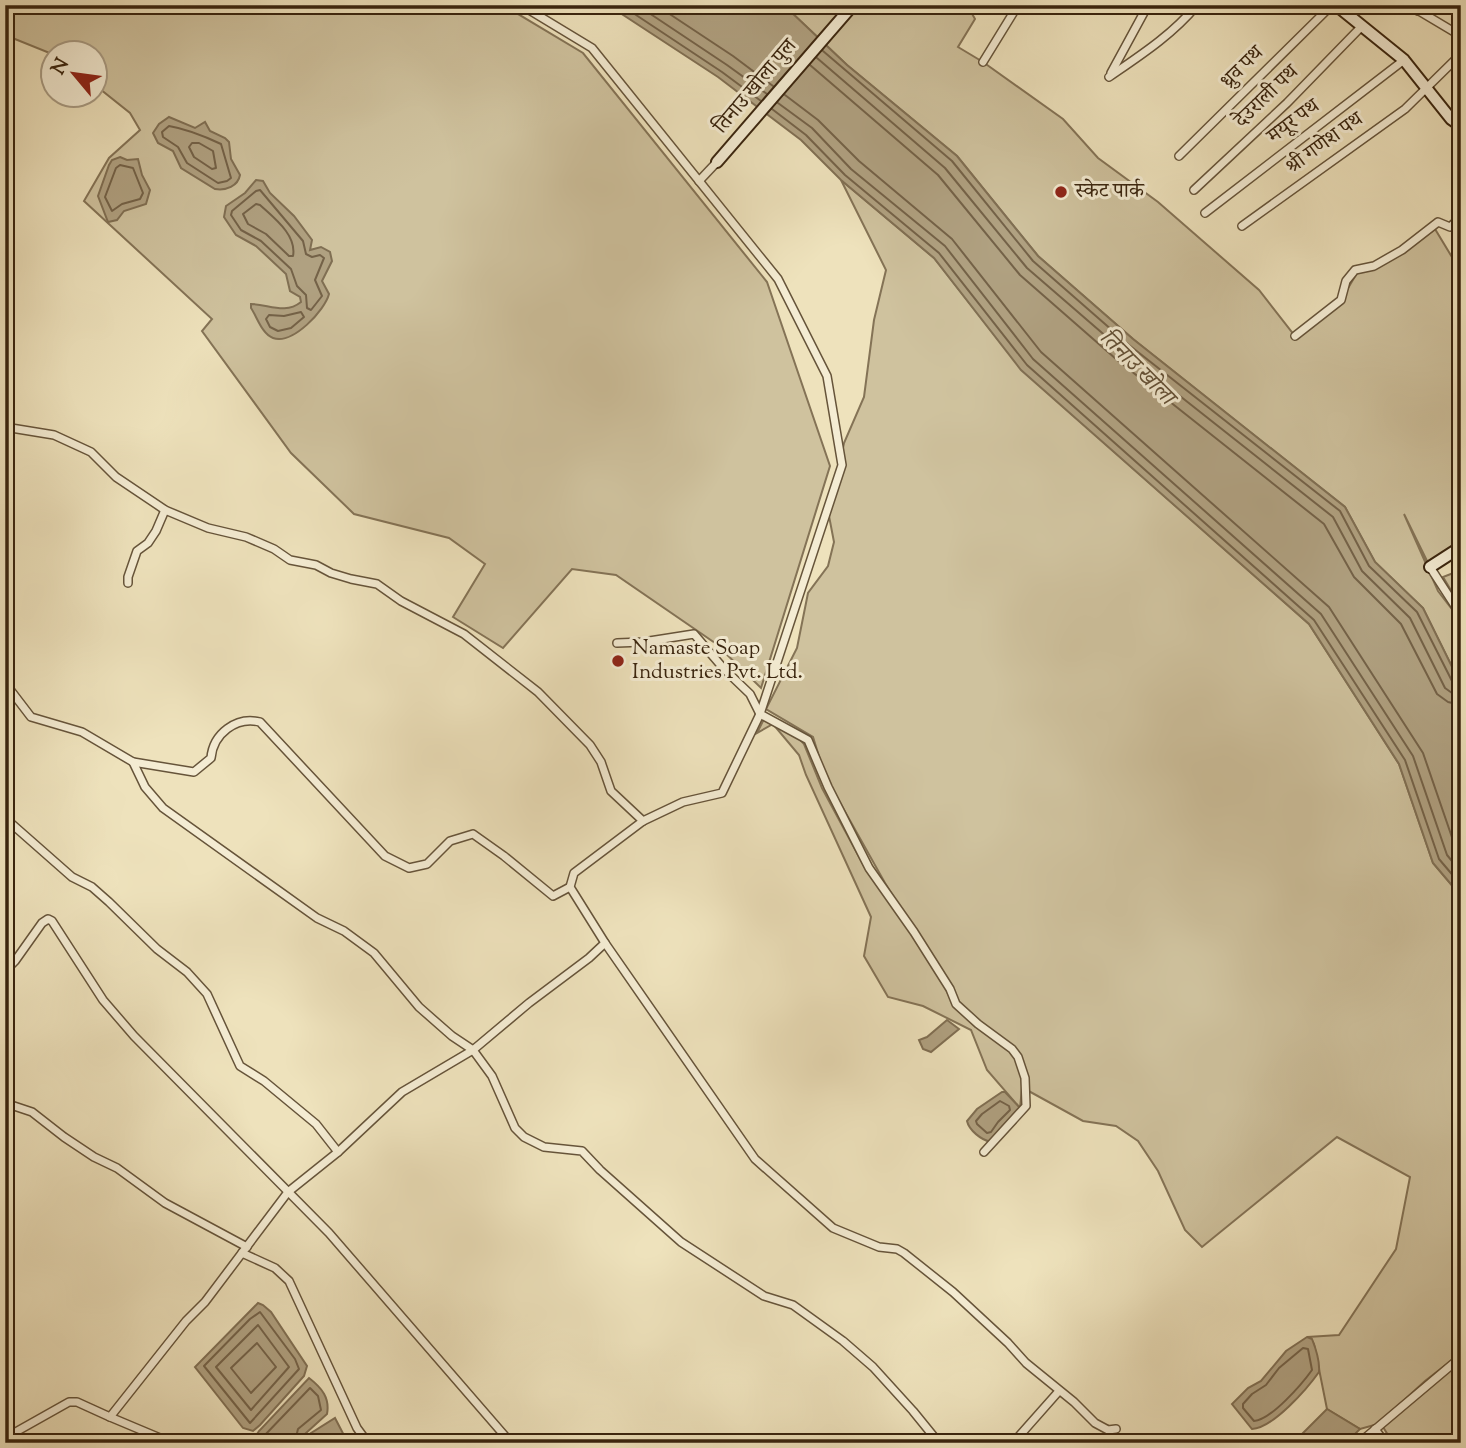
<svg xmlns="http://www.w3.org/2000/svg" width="1466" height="1448" font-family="'Sorts Mill Goudy','Noto Serif Devanagari',serif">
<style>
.green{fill:#cfc29e;stroke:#847356;stroke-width:2}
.water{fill:#b0a181;stroke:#806f53;stroke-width:2}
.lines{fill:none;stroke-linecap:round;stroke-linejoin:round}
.shore{stroke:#746248;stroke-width:2}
.street-casing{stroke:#66543a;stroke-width:10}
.secondary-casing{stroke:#39240e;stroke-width:14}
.street{stroke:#f4ecd3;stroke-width:7}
.secondary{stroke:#f4ecd3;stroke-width:10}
.poi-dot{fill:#8f2418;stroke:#f4ecd3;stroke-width:2.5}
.labels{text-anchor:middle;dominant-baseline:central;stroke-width:6;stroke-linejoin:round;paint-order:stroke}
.street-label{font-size:21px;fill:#39240e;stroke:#f4ecd3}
.poi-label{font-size:21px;fill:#39240e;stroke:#f4ecd3;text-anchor:start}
.water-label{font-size:23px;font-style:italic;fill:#635036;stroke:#f4ecd3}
</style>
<rect width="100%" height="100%" fill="#eee2bc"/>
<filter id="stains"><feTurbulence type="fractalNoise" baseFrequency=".00286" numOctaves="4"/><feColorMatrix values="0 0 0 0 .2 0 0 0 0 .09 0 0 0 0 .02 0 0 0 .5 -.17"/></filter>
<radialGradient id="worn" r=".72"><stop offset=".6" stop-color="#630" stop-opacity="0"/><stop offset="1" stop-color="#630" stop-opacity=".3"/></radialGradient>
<g class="green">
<path d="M5,5H503L583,53L767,282L830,466L761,688L715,643L616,575L572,569L503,648L453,617L485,564L449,538L354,514L291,453L202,331L212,319L84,201L109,158L140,130L130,113L95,85L94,52L52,54L5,35Z"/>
<path d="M780,5H967L975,19L958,47L983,62L1063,119L1098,158L1158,202L1259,290L1295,336L1341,300L1357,273C1388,266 1410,248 1435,229L1461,272V547L1430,567L1404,514L1438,591L1461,621V685L1423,608L1375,562L1345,507L1133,339L1038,256L957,156L847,65L790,11Z"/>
<path d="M841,180L934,258L1022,370L1309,624L1399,764L1433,863L1461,896V1353L1425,1381L1378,1424L1360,1429L1327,1409L1314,1344L1310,1337H1307L1339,1335L1396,1249L1410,1177L1337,1137L1202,1247L1185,1230L1158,1171L1138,1141L1116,1126L1083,1121L1025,1089L1020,1060L958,1002L885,883L825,776L813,737L766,709L797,648L808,593L828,566L834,542L829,516L844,443L864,397L874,320L886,270Z"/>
<path d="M1461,570V607L1443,577Z"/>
<path d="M764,719L795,734L804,744L822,788L865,868L916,940L942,981L951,1000L978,1027L1012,1051L1023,1078L1020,1108L987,1070L971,1030L923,1006L888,997L864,956L871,917L806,775L799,755L773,724L757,733Z"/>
<path d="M1461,1360V1443H1393L1383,1427Z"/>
</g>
<g class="water">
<path d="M608,5H780L790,11L847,65L957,156L1038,256L1133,339L1345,507L1375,562L1423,608L1461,685V896L1433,863L1399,764L1309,624L1021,370L934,258L841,180L801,140L718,77Z"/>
<path d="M169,117L195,128L205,122L210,131L225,138L229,142L231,159L240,175C238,186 226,191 215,189L181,168L173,151L158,143L153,133L159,124Z"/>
<path d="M120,157L127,160L138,159L142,175L150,190L146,204L124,211L117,220L108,222L98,196L109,165L112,160Z"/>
<path d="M256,180L263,181L270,193L294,216L312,240L310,250L321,247L330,252L332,261L322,281L329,294C325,310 293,345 273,338C262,334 257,317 251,308V304C268,304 285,315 301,302L300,297L290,291L286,274L256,246L236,235L224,217L226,206L245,193Z"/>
<path d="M947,1020L959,1029L931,1052L923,1049L919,1040L927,1037Z"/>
<path d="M1002,1092H1005L1020,1108L991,1142C981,1140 969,1130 967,1121L977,1109Z"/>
<path d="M258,1303L263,1305L271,1312L307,1366L304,1376L260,1425L253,1431L243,1428L195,1367Z"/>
<path d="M1307,1337L1312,1339C1316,1349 1320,1361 1319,1372C1307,1389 1273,1428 1252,1429L1232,1404L1248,1388L1261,1381L1286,1351Z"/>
<path d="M309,1378C322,1388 330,1398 327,1414L295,1443H256L254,1439L259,1431Z"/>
<path d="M1327,1409L1360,1429L1346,1443H1293Z"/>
<path d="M335,1418L348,1443H297L300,1440Z"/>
</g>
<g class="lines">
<g class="shore">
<path d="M621,5L722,72L761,101"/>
<path d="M637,5L727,65L767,94"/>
<path d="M656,5L733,56L773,86"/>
<path d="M823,51L952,161L1033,261L1129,345L1340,511L1369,566L1417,612L1452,681L1461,685"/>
<path d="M817,58L945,168L1027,268L1123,351L1333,517L1362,571L1410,618L1445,688L1452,693L1461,694"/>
<path d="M810,65L938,175L1020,275L1116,359L1324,524L1354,577L1401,624L1437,694L1448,702L1461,705"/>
<path d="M785,95L818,120L859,161L952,239L1041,352L1329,607L1423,753L1456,849L1461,855"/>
<path d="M778,103L812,128L851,169L945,246L1033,359L1321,614L1413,756L1447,855L1461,872"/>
<path d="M772,109L806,135L845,175L939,253L1027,365L1314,620L1405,760L1439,859L1461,885"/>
<path d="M169,126C187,129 204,136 221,144L231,178L227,181L218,183L187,163L178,147L163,137L162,132Z"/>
<path d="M192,143H199L213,151L216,168L212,169L194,157L189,147Z"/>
<path d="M120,165L133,168L143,193L140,199L122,204L112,211L105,197L116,168Z"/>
<path d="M260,190L303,241L306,254L312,257L320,255L324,258L315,280L322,296L311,310L307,308L306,295L297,286L291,269L261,241L241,230L231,215L232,211L256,191Z"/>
<path d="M256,204L260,205C274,218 297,235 293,256H289L266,234L248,224L243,214Z"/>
<path d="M301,312L304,317L291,328L278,331L270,327L266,319L269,315L284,316Z"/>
<path d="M1000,1101L1009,1106L1010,1110L998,1122L991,1132L987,1133L977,1124L976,1121L982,1114Z"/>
<path d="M260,1312L295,1359L299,1369L250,1423L204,1366L250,1319Z"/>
<path d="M258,1325L289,1367L251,1410L216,1367Z"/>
<path d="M257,1343L276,1367L251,1393L231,1368Z"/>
<path d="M1303,1348L1308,1349L1312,1370C1302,1384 1271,1420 1254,1421L1243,1408V1404L1252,1394L1266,1385L1279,1368Z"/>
<path d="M262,1443L264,1436L310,1388L318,1396L321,1410L298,1429L296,1437L301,1443"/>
</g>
<g class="street-casing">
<g id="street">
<path d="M1409,5L1461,36"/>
<path d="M1418,11L1427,5"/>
<path d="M983,62L1018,5"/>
<path d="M1111,73L1148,5"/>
<path d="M1109,77C1141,55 1172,35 1197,5"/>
<path d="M1451,119L1461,108"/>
<path d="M1179,156L1332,5"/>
<path d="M699,181L717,162"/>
<path d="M1194,190L1287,103L1362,26"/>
<path d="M1205,213L1404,60"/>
<path d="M1242,226L1405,109L1461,54"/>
<path d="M1295,336L1341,300L1346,281L1355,270L1374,266L1402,250L1438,222L1450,227L1461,217"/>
<path d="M5,427L54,435L91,452L116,477L165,510L208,528L246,537L274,549L290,560L316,565L331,573L351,579L377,584L401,601L464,634L538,692L590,745L601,762L611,791L643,821"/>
<path d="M1430,567L1461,615"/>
<path d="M128,583V577L137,551L148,543L156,531L165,510"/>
<path d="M617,643L643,642L694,634L724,669L750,694L760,714L808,740L828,787L869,868L914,932L950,989L956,1004L978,1024L1012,1049L1018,1057L1025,1078L1026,1106L984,1152"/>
<path d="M5,683L31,717L82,732L133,762L145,787L163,808L317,918L344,931L374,953L419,1007L452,1036L473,1050L492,1076L515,1128L524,1137L544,1147L582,1151L600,1170L681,1242L764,1296L793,1305L843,1341L873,1367L913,1411L939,1443"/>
<path d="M133,762L194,772L211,758C213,734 236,716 260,722L385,856L409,868L427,864L450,841L473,834L504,856L553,896L570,887"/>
<path d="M5,818L72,877L92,887L109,902L157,949L187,972L207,994L240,1066L264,1081L316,1124L338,1152"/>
<path d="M605,943L755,1159L833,1228L879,1247L897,1249L904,1253L953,1292L1008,1343L1026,1363L1074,1402L1095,1423L1108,1430L1116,1429"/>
<path d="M5,964L11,965L15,961L42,923L48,919L52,921L103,1000L134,1036L329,1233L511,1443"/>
<path d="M5,1103L32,1112L64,1137L94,1157L117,1168L165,1203L247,1247"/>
<path d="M242,1253L275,1268L289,1281L357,1428L368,1443"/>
<path d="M110,1417L172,1443"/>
<path d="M1375,1429L1385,1443"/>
<path d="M5,1438L69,1402H77L110,1417L186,1321L205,1302L288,1192L338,1152L402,1092L473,1050L529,1003L589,958L605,943L570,887L574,873L643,821L683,802L722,793L760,714L842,465L827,376L778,279L592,48L521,5"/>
<path d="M1013,1443L1059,1391"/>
<path d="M1359,1443L1461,1357"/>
</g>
</g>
<g class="secondary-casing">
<g id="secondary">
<path d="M1336,5L1404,60L1451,119L1461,126"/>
<path d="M717,162L853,5"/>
<path d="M1430,567L1461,547"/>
</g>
</g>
<use href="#street" class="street"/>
<use href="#secondary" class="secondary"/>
</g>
<g class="poi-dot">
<circle cx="1061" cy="192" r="7"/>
<circle cx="618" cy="661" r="7"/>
</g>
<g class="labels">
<g class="street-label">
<text transform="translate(1243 68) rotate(-45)">ध्रुव पथ</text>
<text transform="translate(756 87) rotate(-50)">तिनाउ खोला पुल</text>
<text transform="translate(1267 97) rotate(-44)">देउराली पथ</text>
<text transform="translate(1294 122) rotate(-37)">मयूर पथ</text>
<text transform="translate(1325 144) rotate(-36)">श्री गणेश पथ</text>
</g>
<g class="poi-label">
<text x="1075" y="192">स्केट पार्क</text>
<text x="632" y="649">Namaste Soap<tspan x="632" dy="24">Industries Pvt. Ltd.</tspan></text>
</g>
<g class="water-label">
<text transform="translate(1136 368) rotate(45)">तिनाउ खोला</text>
</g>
</g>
<rect width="1466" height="1448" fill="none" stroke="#eee2bc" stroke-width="28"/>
<rect x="7" y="7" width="1452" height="1434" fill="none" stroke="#39240e" stroke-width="3.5"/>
<rect x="14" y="14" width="1438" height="1420" fill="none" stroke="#39240e" stroke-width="2"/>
<g transform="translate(74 74) rotate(299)"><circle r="33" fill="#f4ecd3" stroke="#a99c84" stroke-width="2"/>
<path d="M0-5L12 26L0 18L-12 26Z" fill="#8f2418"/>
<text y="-10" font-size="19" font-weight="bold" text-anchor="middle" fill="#39240e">N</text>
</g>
<rect width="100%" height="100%" filter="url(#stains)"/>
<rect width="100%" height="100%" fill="url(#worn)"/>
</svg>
